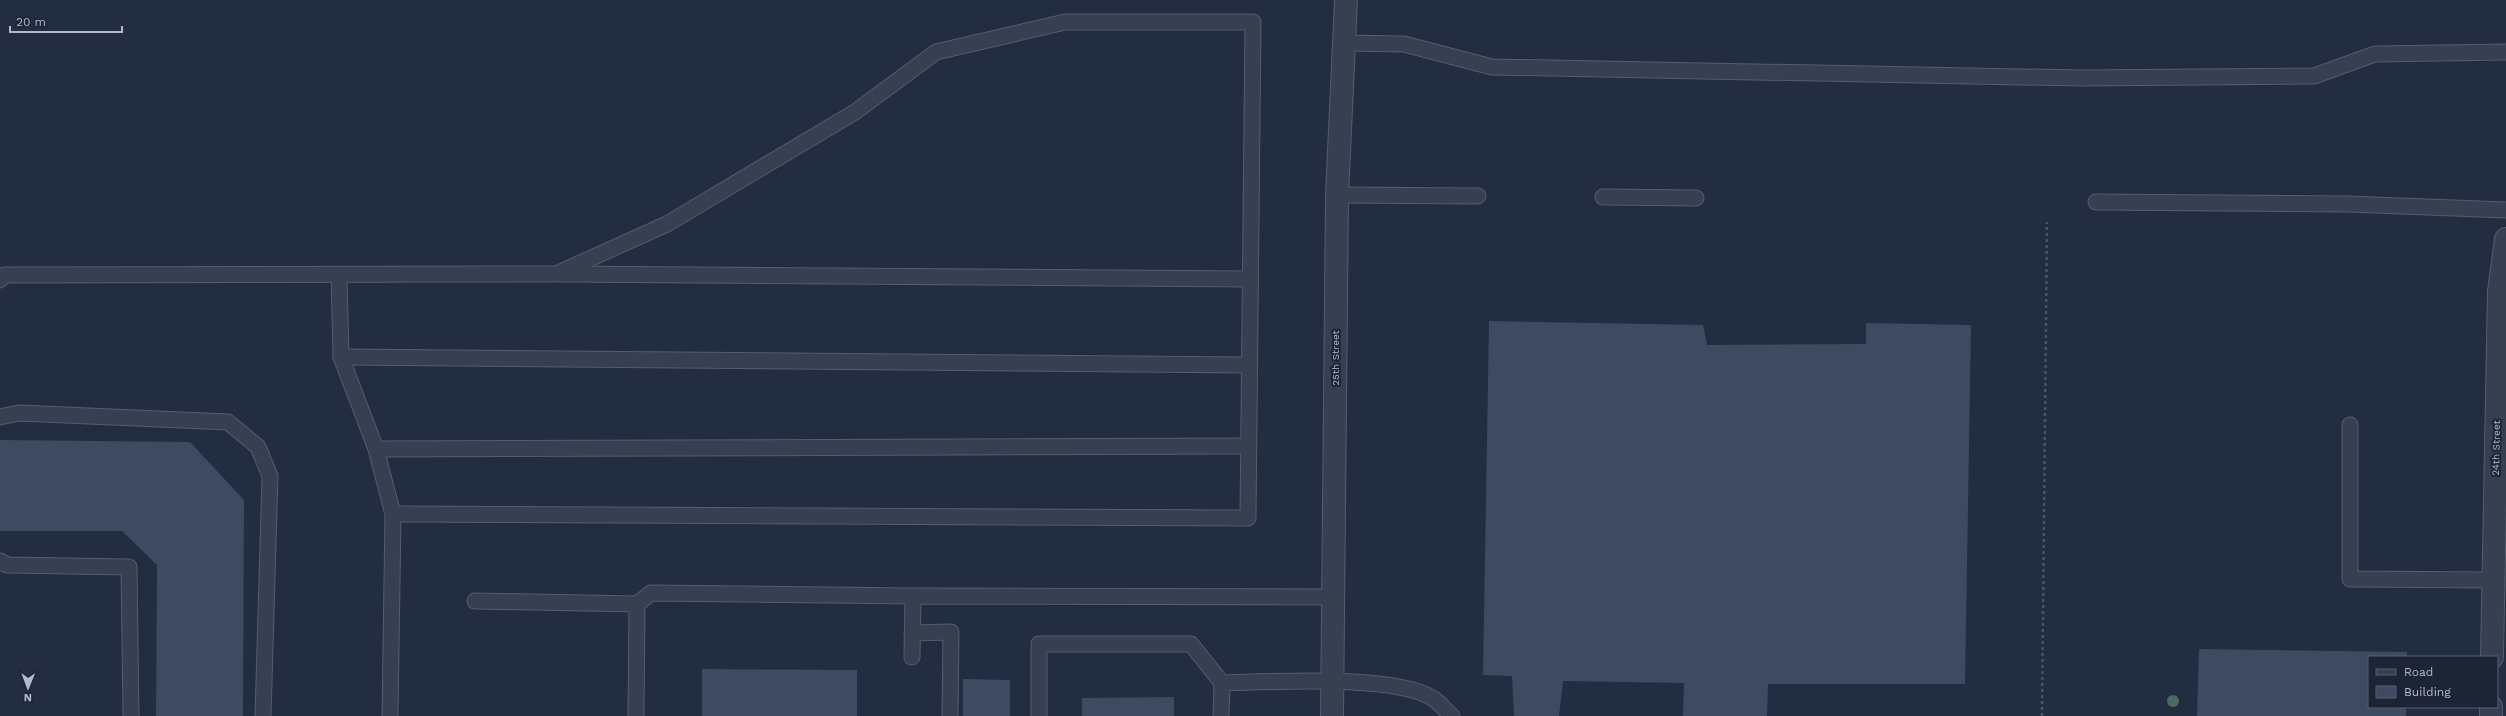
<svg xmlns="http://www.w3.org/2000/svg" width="2506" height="716" font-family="'Work Sans',sans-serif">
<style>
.building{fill:#3e4a61}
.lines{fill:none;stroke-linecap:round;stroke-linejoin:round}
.service-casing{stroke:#555d6e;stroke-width:17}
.minor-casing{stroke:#555d6e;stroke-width:24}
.tertiary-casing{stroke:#555d6e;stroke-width:24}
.path{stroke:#43595e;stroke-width:2.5;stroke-dasharray:3 3;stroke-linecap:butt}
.service{stroke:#373f50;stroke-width:15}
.minor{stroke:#373f50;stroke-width:22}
.tertiary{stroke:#373f50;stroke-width:22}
.tree{fill:#496b60}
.labels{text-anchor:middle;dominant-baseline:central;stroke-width:4;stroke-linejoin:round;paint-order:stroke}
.street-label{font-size:10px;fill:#b3bacb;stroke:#1c2435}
</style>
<rect width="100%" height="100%" fill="#232d41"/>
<g class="building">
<path d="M1489,321L1703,325L1707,345L1866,344V323L1971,325L1965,684H1768L1767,716H1683L1684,683L1563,681L1559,716H1514L1512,676L1483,675Z"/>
<path d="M0,440L190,442L244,500L243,716H156L157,565L122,531H0Z"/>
<path d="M2199,649L2407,652V657H2369V707H2406V716H2197Z"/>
<path d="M702,669L857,670V716H702Z"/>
<path d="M963,679L1010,680V716H963Z"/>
<path d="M1174,697V716H1082V698Z"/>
</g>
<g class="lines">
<g class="service-casing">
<g id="service">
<path d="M1344,43L1404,44L1492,67L2080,78L2314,76L2375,54L2506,52"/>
<path d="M1337,195L1478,196"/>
<path d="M1603,197L1696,198"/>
<path d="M2096,202L2348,204L2506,210"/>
<path d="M561,274L1250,279"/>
<path d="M339,275L341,357L376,449L393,514L390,716"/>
<path d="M0,280L4,275L556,274L667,224L855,112L936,52L1065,22H1253L1248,518L393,514"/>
<path d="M341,357L1249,365"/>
<path d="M0,417L19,413L228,422L258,447L270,476L263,716"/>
<path d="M2350,425V579L2493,580"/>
<path d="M376,449L1248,446"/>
<path d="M0,561L7,565L129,567L131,716"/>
<path d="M475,601L637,604L651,593L913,596"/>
<path d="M912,633L951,632L950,716"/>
<path d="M912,657L913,596L1333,597"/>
<path d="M636,716L637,604"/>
<path d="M1039,716V644H1191L1222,683"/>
<path d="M1221,716L1222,683C1271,682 1396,674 1434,699C1441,704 1446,711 1452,716"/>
</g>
</g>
<g class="minor-casing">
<path id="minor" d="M1332,716L1337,195L1346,0"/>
</g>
<g class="tertiary-casing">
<g id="tertiary">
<path d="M2492,657L2499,291L2506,239"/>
<path d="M2491,716V707"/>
</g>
</g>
<path class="path" d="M2042,716L2047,222"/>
<use href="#service" class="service"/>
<use href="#minor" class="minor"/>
<use href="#tertiary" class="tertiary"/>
</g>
<circle class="tree" cx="2173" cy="701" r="6"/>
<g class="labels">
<g class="street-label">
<text transform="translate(1335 358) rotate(-90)">25th Street</text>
<text transform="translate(2496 448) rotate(-89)">24th Street</text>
</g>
</g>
<rect x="2368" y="656" width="130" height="52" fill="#1c2435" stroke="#586071"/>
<rect x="2376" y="669" width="20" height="6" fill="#373f50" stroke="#586071"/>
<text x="2404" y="676" font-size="12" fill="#b3bacb">Road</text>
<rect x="2376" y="686" width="20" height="12" fill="#3e4a61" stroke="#586071"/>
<text x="2404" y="696" font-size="12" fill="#b3bacb">Building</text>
<g transform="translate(28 688) rotate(181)" stroke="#1c2435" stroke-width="3" paint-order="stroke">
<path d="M0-3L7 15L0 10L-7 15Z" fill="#b3bacb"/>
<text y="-6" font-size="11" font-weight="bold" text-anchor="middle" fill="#b3bacb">N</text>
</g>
<path d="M10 26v6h112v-6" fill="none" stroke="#b3bacb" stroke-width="2"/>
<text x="16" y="26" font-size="12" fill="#b3bacb" stroke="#1c2435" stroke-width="3" paint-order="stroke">20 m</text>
</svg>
